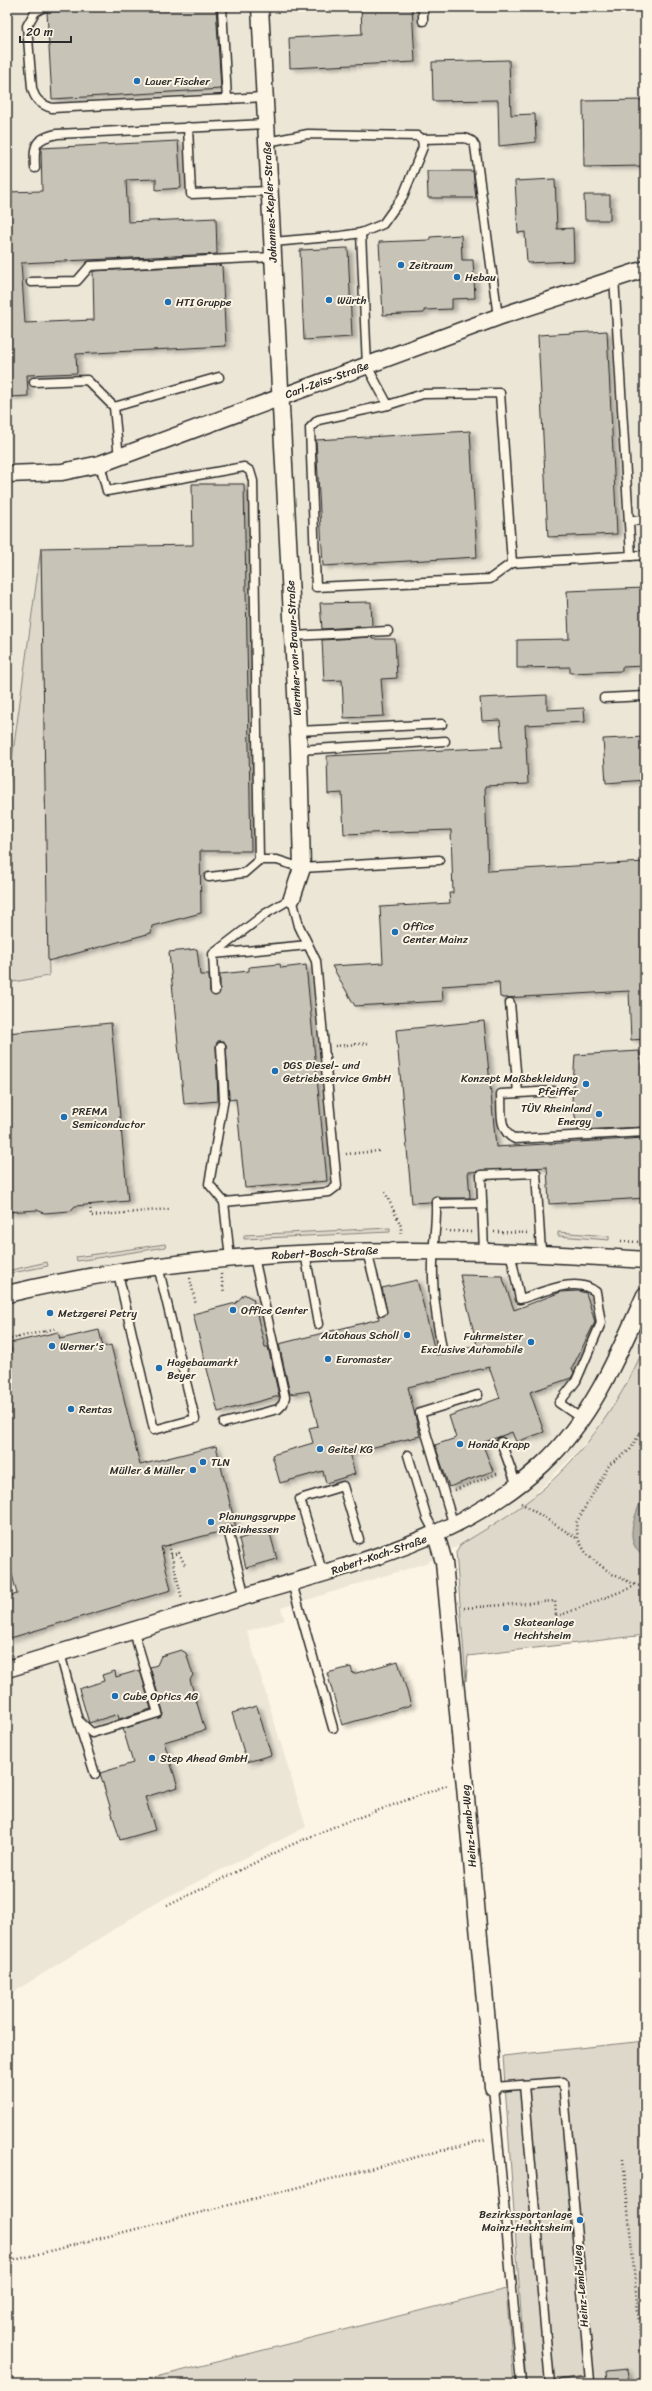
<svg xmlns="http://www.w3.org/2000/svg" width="652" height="2391" font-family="Sriracha,sans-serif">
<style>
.built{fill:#ece6d7}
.green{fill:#ded8ca;stroke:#84827a}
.water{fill:#b4b0a5;stroke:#7d7b74}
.building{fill:#c8c3b7;stroke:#2b2b2b;filter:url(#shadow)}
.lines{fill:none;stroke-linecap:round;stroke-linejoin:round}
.lane-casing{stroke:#2b2b2b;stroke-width:11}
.street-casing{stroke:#2b2b2b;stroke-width:19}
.path{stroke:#2b2b2b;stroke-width:2.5;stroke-dasharray:1 3;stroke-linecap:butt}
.lane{stroke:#fcf5e5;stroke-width:8}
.street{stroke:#fcf5e5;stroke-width:16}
.poi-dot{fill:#1f6fb2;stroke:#fcf5e5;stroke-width:1.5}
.labels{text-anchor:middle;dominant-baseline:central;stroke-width:4;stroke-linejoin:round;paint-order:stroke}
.poi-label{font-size:11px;fill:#2b2b2b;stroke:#fcf5e5;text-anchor:start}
.street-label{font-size:11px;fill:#2b2b2b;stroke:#fcf5e5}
</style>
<defs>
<filter id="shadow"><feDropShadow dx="4.5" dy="2.5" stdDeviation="2" flood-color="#0004"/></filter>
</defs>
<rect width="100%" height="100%" fill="#fcf5e5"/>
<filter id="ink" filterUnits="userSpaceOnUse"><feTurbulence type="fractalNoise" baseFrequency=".025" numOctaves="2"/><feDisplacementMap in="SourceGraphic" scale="8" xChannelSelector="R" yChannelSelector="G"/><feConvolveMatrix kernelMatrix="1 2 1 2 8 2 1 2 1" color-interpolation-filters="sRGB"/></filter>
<g filter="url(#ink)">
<path class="built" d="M7,7H645V1345L632,1377L606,1417L579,1450L525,1504L460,1545L426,1563L281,1608L285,1620L247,1631L306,1827L159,1901L7,1996Z"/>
<g class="green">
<path d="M41,548L49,976L7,983V796Z"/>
<path d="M390,1228V1232L244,1239V1235Z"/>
<path d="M558,1232L609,1236V1240L558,1236Z"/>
<path d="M165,1244L166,1247L77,1261L76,1257Z"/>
<path d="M47,1262L48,1266L7,1274V1271Z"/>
<path d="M645,1345V1635L468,1656L466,1681L456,1552L460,1545C481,1532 504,1519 524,1504C576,1466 621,1404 645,1345Z"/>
<path d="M645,2041V2384H526L503,2056Z"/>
<path d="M506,2289L514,2384H129Z"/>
</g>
<path class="water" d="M645,1490V1558C620,1539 637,1514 645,1490Z"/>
<g class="building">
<path d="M135,7H216L221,89L52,99L47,12Z"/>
<path d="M361,7H412L415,62L290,68L289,38L362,34Z"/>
<path d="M509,60L511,115L535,114L536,142L499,146L498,100L433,101L432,62Z"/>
<path d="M645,100V166L584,167L583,101Z"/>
<path d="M178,141L181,188L156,190V179L126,180L128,222L216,218L217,254L21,263L25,323L94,320L93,271L218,265L222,266L226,346L76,354L77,373L27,375L28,396L10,397L9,375H7V192L42,191L41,148Z"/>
<path d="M427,171H473L476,198H428Z"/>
<path d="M555,179L557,229L573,228L574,261L527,263L525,232L518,233L515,181Z"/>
<path d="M584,195H610V220H585Z"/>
<path d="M461,235L462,260H473L475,298L452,299V309L424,310V313L383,315L379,242L430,240V237Z"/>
<path d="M348,248L352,337L304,340L300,250Z"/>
<path d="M607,331L617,534L548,537L538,335Z"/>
<path d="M470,431L477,557L323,566L316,440Z"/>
<path d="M192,484H244L251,851H200L201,913L152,926L151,933L48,961L41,548L193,545Z"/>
<path d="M645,588V666L622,667V671L570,673V667L517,668V640L569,639L567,591Z"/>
<path d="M371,602L372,626L322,629L320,603Z"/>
<path d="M372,637V639H395L397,678L381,679L384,716L344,718L342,680L324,681L322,640Z"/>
<path d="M547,695V710L584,708L585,722L525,725L528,784L485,786L488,871L645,862V1039L631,1040L629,991L504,998L500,997L499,982L442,986L443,1001L355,1006L332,966L383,963L380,907L450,903L449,893H453L451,830L344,834L342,793L328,794L327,756L502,747L500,720L482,721L480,698Z"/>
<path d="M645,737V780L606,783L603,739Z"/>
<path d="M197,949L200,975H209L210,992L215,996L220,991V974L249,971V967L280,964L281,968L306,965L327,1181L245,1188L236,1099L229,1100L226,1046L224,1041H218L216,1046L218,1101L184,1104L169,952Z"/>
<path d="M484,1021L496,1147L645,1138V1198L549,1204L547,1167L468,1172L470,1198H441L436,1196L431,1202L412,1203L396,1030Z"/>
<path d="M111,1023L128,1201L75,1206L70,1211L44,1213L37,1210L7,1212V1033Z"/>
<path d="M639,1051L645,1084V1127L578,1130L572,1101L575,1055Z"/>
<path d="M460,1275L502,1276L514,1310L561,1292L578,1291L586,1293L595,1322L572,1368L574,1373L571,1378L530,1392L544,1432L516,1442L512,1432L482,1443L493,1471L449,1487L435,1445L456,1438L449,1416L500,1398L489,1367L408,1387L420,1436L349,1453L355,1474L326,1483L323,1471L280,1483L272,1455L313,1443L309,1428L318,1426L309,1391L290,1394L279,1344L379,1319L378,1315L384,1316L387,1312L382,1288L417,1280L436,1355L477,1345Z"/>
<path d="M244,1294L253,1299L265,1347H268L279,1396L218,1412L193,1314L236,1303Z"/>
<path d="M99,1330L103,1347L111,1345L140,1465L216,1446L236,1528L226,1525L223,1531L161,1547L171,1590L7,1639V1597L17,1594L7,1555V1352L12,1351L10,1343L19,1341L58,1332L60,1339Z"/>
<path d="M269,1530L277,1559L246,1568L239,1539Z"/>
<path d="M181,1650L186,1653L193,1675L190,1680L205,1730L164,1742L178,1787L145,1797L155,1830L120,1840L100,1773L133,1763L123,1729L162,1716L163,1711L150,1667L157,1665L161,1656Z"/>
<path d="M398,1661L411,1705L342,1725L327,1673L351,1667L353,1674Z"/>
<path d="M140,1670L151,1709L119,1719L118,1714L89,1723L79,1689L104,1681L102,1675L115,1671L116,1677Z"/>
<path d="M257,1706L271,1755L247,1762L232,1713Z"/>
<path d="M627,2369L629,2383L607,2384L606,2371Z"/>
</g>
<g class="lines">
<g class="lane-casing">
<g id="lane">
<path d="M44,7L35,12L27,26L32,88C35,100 40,104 52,108L265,97"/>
<path d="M222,7L227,99"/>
<path d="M423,7V21"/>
<path d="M188,127L191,194L270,191"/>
<path d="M422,139L465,138L472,141L475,146L498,317"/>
<path d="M267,142L308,134L418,136L422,139L423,147L403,196L383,224L361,233L341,236L273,242"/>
<path d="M35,168C34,146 33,139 57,134L266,124"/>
<path d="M361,233L367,366L388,405L423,394L500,393L512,563L631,556L614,277"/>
<path d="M31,282L77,281L90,266L273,257"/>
<path d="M34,382L87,380L114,407L119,458"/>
<path d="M388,405L318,420L310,428L316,587L490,579L512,563"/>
<path d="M114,407L219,377"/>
<path d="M100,464L107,491L244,467L250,471L253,481L259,860"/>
<path d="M629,521L645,520"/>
<path d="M631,556L645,555"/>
<path d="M293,636L388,631"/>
<path d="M604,698L645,696"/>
<path d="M298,731L442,724"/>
<path d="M299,750L445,741"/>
<path d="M209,877L244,873L259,860H277L302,868L439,860"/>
<path d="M214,954L308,945"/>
<path d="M215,991L213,954L265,914L292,898L299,926L316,961L337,1186L329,1192L224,1202"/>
<path d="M510,1003L518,1093"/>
<path d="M221,1046L224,1098L209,1184L224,1202L230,1259"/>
<path d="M554,1091L501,1094C502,1111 498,1131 515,1139L645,1132"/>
<path d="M436,1201C437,1224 433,1241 433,1263C432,1292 437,1320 442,1349"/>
<path d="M436,1204L482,1203"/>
<path d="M367,1251L382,1311"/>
<path d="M484,1251L481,1175L536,1173L541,1252"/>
<path d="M510,1251L520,1299C542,1293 576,1275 596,1292L601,1323L576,1381L559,1403L582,1419"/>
<path d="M305,1253L318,1324"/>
<path d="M118,1273L154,1430L195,1419L158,1266"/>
<path d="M224,1423L278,1409L283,1404L285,1397L254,1257"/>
<path d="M501,1442L517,1486"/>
<path d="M408,1455L427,1518L436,1535"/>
<path d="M454,1526L420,1413L478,1395"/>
<path d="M228,1530L245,1597"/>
<path d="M323,1574L300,1499L343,1486L359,1539"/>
<path d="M292,1583L333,1728"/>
<path d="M60,1653L78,1720L92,1733L158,1713L133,1629"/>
<path d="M78,1721L95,1774"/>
<path d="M524,2085L550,2384"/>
<path d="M521,2384L493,2087L563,2082L590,2381L562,2384"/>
</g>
</g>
<g class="street-casing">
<g id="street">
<path d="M260,7L299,750L302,868L292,898"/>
<path d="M7,474L62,472L100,464L498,317L645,269"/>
<path d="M7,1294C216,1244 432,1245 645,1260"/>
<path d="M436,1535L444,1562L493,2087"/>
<path d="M7,1669C87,1645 166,1620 246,1596C349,1565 462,1540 543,1464C592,1418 618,1356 645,1295"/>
</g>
</g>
<g class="path">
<path d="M335,1046L369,1043"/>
<path d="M346,1154L379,1151"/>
<path d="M385,1192L401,1226V1233"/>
<path d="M90,1205L91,1216L169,1209"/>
<path d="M446,1231L471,1232"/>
<path d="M494,1232L529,1233"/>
<path d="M621,1241L640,1242"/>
<path d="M221,1274L224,1293"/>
<path d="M190,1278L196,1305"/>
<path d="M44,1331L45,1335"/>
<path d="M18,1337L19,1341"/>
<path d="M7,1340L57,1328"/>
<path d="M645,1425L630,1450L610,1464L576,1523L578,1539L587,1555L612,1574L636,1585L645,1587"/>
<path d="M455,1490L499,1473"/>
<path d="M521,1503L578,1539"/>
<path d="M169,1545L182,1599"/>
<path d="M171,1555L179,1553L185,1565"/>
<path d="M464,1608L555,1601L556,1617L635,1586"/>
<path d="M167,1906L291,1845L338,1825L448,1785"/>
<path d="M623,2159L645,2384"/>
<path d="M7,2262L487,2139"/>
</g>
<use href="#lane" class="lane"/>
<use href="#street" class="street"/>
</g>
</g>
<g class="poi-dot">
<circle cx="137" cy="81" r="4"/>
<circle cx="401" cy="265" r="4"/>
<circle cx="457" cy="277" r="4"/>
<circle cx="329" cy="300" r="4"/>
<circle cx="168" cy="302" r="4"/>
<circle cx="395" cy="932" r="4"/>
<circle cx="275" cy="1071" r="4"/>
<circle cx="586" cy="1084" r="4"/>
<circle cx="599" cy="1114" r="4"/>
<circle cx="64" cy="1117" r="4"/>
<circle cx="233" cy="1310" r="4"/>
<circle cx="50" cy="1313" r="4"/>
<circle cx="407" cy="1335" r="4"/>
<circle cx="531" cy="1342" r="4"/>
<circle cx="52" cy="1346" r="4"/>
<circle cx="328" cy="1359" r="4"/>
<circle cx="159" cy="1368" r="4"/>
<circle cx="71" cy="1409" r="4"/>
<circle cx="460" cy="1444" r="4"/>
<circle cx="320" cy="1449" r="4"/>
<circle cx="203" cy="1462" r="4"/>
<circle cx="193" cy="1470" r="4"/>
<circle cx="211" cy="1522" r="4"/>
<circle cx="506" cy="1628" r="4"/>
<circle cx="115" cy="1696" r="4"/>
<circle cx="152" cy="1758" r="4"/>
<circle cx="580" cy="2220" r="4"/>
</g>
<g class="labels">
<g class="poi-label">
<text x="145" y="81">Lauer Fischer</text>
<text x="409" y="265">Zeitraum</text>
<text x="465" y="277">Hebau</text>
<text x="337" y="300">Würth</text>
<text x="176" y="302">HTI Gruppe</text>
<text x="403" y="926">Office<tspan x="403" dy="13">Center Mainz</tspan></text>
<text x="283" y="1065">DGS Diesel- und<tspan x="283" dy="13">Getriebeservice GmbH</tspan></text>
<text x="578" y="1078" text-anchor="end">Konzept Maßbekleidung<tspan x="578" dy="13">Pfeiffer</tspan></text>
<text x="591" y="1108" text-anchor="end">TÜV Rheinland<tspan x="591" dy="13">Energy</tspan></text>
<text x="72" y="1111">PREMA<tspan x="72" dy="13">Semiconductor</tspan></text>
<text x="241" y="1310">Office Center</text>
<text x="58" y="1313">Metzgerei Petry</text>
<text x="399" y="1335" text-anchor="end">Autohaus Scholl</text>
<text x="523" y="1336" text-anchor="end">Fuhrmeister<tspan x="523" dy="13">Exclusive Automobile</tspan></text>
<text x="60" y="1346">Werner's</text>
<text x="336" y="1359">Euromaster</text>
<text x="167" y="1362">Hagebaumarkt<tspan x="167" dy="13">Beyer</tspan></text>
<text x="79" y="1409">Rentas</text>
<text x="468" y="1444">Honda Krapp</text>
<text x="328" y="1449">Geitel KG</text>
<text x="211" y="1462">TLN</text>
<text x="185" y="1470" text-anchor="end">Müller &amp; Müller</text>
<text x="219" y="1516">Planungsgruppe<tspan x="219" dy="13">Rheinhessen</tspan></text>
<text x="514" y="1622">Skateanlage<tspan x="514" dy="13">Hechtsheim</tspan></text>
<text x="123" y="1696">Cube Optics AG</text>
<text x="160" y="1758">Step Ahead GmbH</text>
<text x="572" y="2214" text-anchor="end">Bezirkssportanlage<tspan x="572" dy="13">Mainz-Hechtsheim</tspan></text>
</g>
<g class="street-label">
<text transform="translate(270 202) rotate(-93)">Johannes-Kepler-Straße</text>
<text transform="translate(327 380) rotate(-20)">Carl-Zeiss-Straße</text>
<text transform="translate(294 648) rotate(-93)">Wernher-von-Braun-Straße</text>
<text transform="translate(325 1253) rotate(-3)">Robert-Bosch-Straße</text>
<text transform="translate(379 1555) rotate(-19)">Robert-Koch-Straße</text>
<text transform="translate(469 1826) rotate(-95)">Heinz-Lemb-Weg</text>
<text transform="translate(581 2286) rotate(-95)">Heinz-Lemb-Weg</text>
</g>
</g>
<rect width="652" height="2391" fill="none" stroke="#fcf5e5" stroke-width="24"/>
<rect x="12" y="12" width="628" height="2367" fill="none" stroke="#2b2b2b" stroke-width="1.5" filter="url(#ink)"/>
<path d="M20 36v6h51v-6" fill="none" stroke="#2b2b2b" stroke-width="2"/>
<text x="26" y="36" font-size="12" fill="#2b2b2b" stroke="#fcf5e5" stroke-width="3" paint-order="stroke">20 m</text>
</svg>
